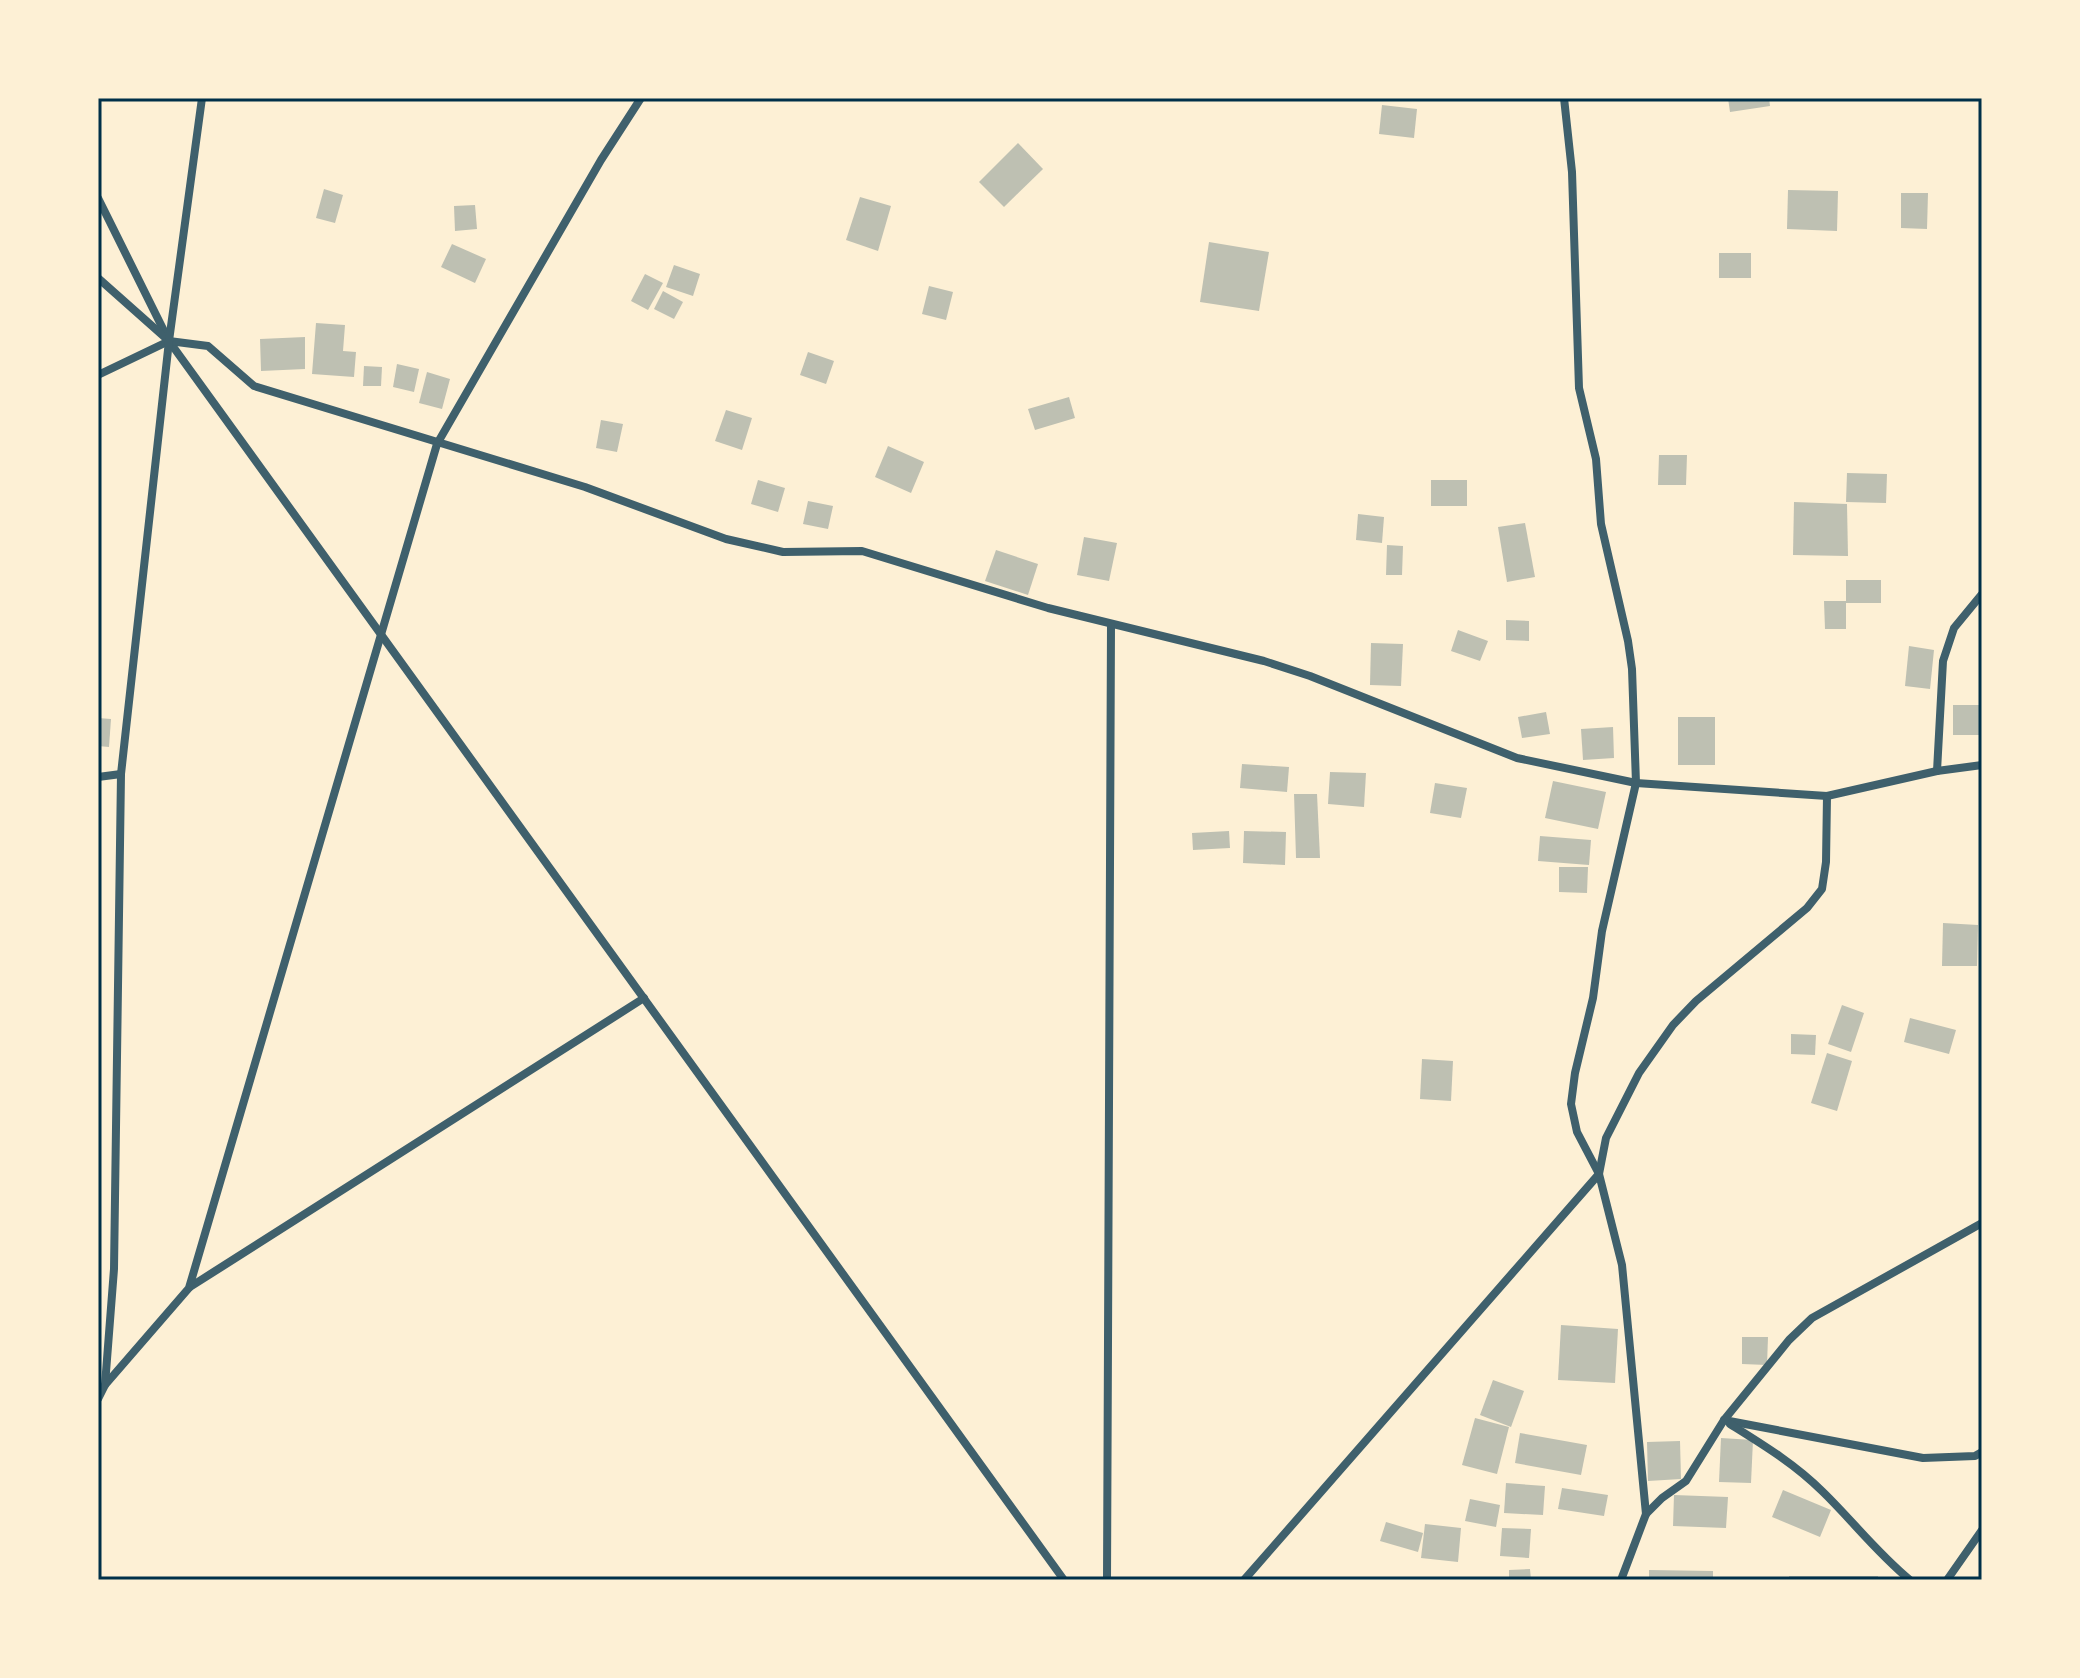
<svg xmlns="http://www.w3.org/2000/svg" width="2080" height="1678" font-family="Roboto,sans-serif">
<style>
.building{fill:#bec0b2}
.lines{fill:none;stroke-linecap:round;stroke-linejoin:round}
.minor{stroke:#3f606c;stroke-width:8}
.neatline{fill:none;stroke:#003049;stroke-width:3}
</style>
<rect width="100%" height="100%" fill="#fdf0d5"/>
<g class="building">
<path d="M1728,98H1769L1770,106L1730,112Z"/>
<path d="M1382,105L1417,109L1414,138L1379,134Z"/>
<path d="M1018,143L1043,169L1004,207L979,182Z"/>
<path d="M324,189L343,195L335,223L316,218Z"/>
<path d="M1788,190L1838,191L1837,231L1787,229Z"/>
<path d="M1901,193H1928L1927,229L1901,228Z"/>
<path d="M860,197L891,206L878,251L846,240Z"/>
<path d="M475,205L477,229L455,231L454,206Z"/>
<path d="M1209,242L1269,252L1259,311L1200,302Z"/>
<path d="M452,244L486,259L475,283L441,267Z"/>
<rect x="1719" y="253" width="32" height="25"/>
<path d="M674,265L700,274L693,296L666,287Z"/>
<path d="M645,274L663,283L648,310L631,301Z"/>
<path d="M929,286L953,292L946,320L922,314Z"/>
<path d="M663,291L683,302L674,319L654,309Z"/>
<path d="M316,323L345,325L343,351L356,352L354,377L312,374Z"/>
<path d="M305,337V369L261,371L260,339Z"/>
<path d="M808,352L834,361L826,384L800,375Z"/>
<path d="M397,364L419,369L414,392L393,387Z"/>
<path d="M364,366L382,367L381,386H363Z"/>
<path d="M427,372L450,379L442,409L419,403Z"/>
<path d="M1069,397L1075,418L1035,430L1028,409Z"/>
<path d="M726,410L752,418L742,450L715,441Z"/>
<path d="M601,420L623,424L617,452L596,448Z"/>
<path d="M888,446L924,462L911,493L875,477Z"/>
<path d="M1659,455H1687L1686,485H1658Z"/>
<path d="M1847,473L1887,474L1886,503L1846,502Z"/>
<path d="M758,480L785,488L778,512L751,504Z"/>
<rect x="1431" y="480" width="36" height="26"/>
<path d="M808,501L833,506L828,529L803,524Z"/>
<path d="M1794,502L1847,504L1848,556L1793,555Z"/>
<path d="M1358,514L1384,517L1382,543L1356,540Z"/>
<path d="M1525,523L1535,577L1507,582L1498,527Z"/>
<path d="M1084,537L1117,543L1109,581L1077,575Z"/>
<path d="M1387,545L1403,546L1402,575H1386Z"/>
<path d="M996,550L1038,564L1028,595L985,581Z"/>
<rect x="1846" y="580" width="35" height="23"/>
<path d="M1824,601H1846V629H1825Z"/>
<path d="M1506,620L1529,621V641L1506,640Z"/>
<path d="M1458,630L1488,641L1480,661L1451,651Z"/>
<path d="M1371,643L1403,644L1401,686L1370,685Z"/>
<path d="M1909,646L1934,650L1930,689L1905,686Z"/>
<rect x="1953" y="705" width="29" height="30"/>
<path d="M1546,712L1550,734L1522,738L1518,717Z"/>
<rect x="1678" y="717" width="37" height="48"/>
<path d="M98,718L111,719L109,747L98,746Z"/>
<path d="M1613,727L1614,758L1583,760L1581,729Z"/>
<path d="M1242,764L1289,767L1287,792L1240,788Z"/>
<path d="M1330,772L1366,773L1364,807L1328,804Z"/>
<path d="M1553,781L1606,792L1598,829L1545,818Z"/>
<path d="M1435,783L1467,788L1461,818L1430,813Z"/>
<path d="M1294,794H1317L1320,858H1296Z"/>
<path d="M1229,831L1230,848L1193,850L1192,833Z"/>
<path d="M1244,831L1286,832L1285,865L1243,863Z"/>
<path d="M1540,836L1591,840L1589,865L1538,861Z"/>
<path d="M1559,867H1588L1587,893L1559,892Z"/>
<path d="M1943,923L1978,925L1977,966H1942Z"/>
<path d="M1842,1005L1864,1013L1851,1052L1828,1044Z"/>
<path d="M1910,1018L1956,1030L1949,1054L1904,1042Z"/>
<path d="M1791,1034L1816,1035L1815,1055L1791,1054Z"/>
<path d="M1827,1053L1852,1061L1837,1111L1811,1103Z"/>
<path d="M1422,1059L1453,1061L1451,1101L1420,1099Z"/>
<path d="M1561,1325L1618,1329L1615,1383L1558,1380Z"/>
<path d="M1742,1337H1768L1767,1365L1742,1364Z"/>
<path d="M1493,1380L1524,1391L1511,1427L1480,1415Z"/>
<path d="M1475,1418L1509,1427L1497,1474L1462,1465Z"/>
<path d="M1520,1433L1587,1445L1581,1475L1515,1463Z"/>
<path d="M1721,1438L1753,1440L1751,1483L1719,1482Z"/>
<path d="M1680,1441L1681,1479L1648,1481L1647,1442Z"/>
<path d="M1506,1483L1545,1486L1543,1515L1504,1513Z"/>
<path d="M1562,1488L1608,1495L1604,1516L1558,1509Z"/>
<path d="M1783,1490L1831,1510L1820,1537L1772,1517Z"/>
<path d="M1674,1495L1728,1497L1726,1528L1673,1526Z"/>
<path d="M1470,1499L1500,1505L1496,1527L1465,1521Z"/>
<path d="M1386,1522L1423,1533L1418,1552L1380,1541Z"/>
<path d="M1425,1524L1461,1528L1458,1562L1421,1558Z"/>
<path d="M1502,1528L1531,1529L1529,1558L1500,1556Z"/>
<path d="M1530,1569L1531,1580H1509V1570Z"/>
<path d="M1649,1570L1713,1571V1580H1649Z"/>
<rect x="1789" y="1576" width="89" height="4"/>
</g>
<g class="lines">
<g class="minor">
<path d="M1564,98L1572,172L1579,388L1596,459L1601,524L1628,641L1632,669L1636,783L1602,931L1593,998L1575,1073L1571,1104L1577,1132L1599,1174L1622,1265L1646,1514"/>
<path d="M98,198L169,341L1064,1580"/>
<path d="M98,278L169,341L208,346L254,386L585,487L726,539L783,552L862,551L1048,608L1264,661L1310,676L1517,758L1636,783L1827,796L1937,771L1982,765"/>
<path d="M98,375L169,341"/>
<path d="M1937,771L1943,661L1954,628L1982,594"/>
<path d="M98,777L121,774"/>
<path d="M190,1287L644,998"/>
<path d="M105,1385L189,1288L437,444L601,160L641,98"/>
<path d="M98,1399L105,1385L114,1269L121,774L169,341L202,98"/>
<path d="M1724,1420L1923,1458L1975,1456L1982,1452"/>
<path d="M1730,1424C1762,1444 1795,1464 1822,1491C1852,1520 1877,1553 1910,1580"/>
<path d="M1107,1580L1111,624"/>
<path d="M1244,1580L1599,1174L1606,1138L1639,1073L1673,1025L1696,1001L1807,908L1822,889L1826,862L1827,796"/>
<path d="M1621,1580L1646,1514L1662,1498L1686,1481L1724,1420L1789,1340L1812,1318L1982,1223"/>
<path d="M1947,1580L1982,1530"/>
</g>
</g>
<rect width="2080" height="1678" fill="none" stroke="#fdf0d5" stroke-width="200"/>
<rect x="100" y="100" width="1880" height="1478" class="neatline"/>
</svg>
